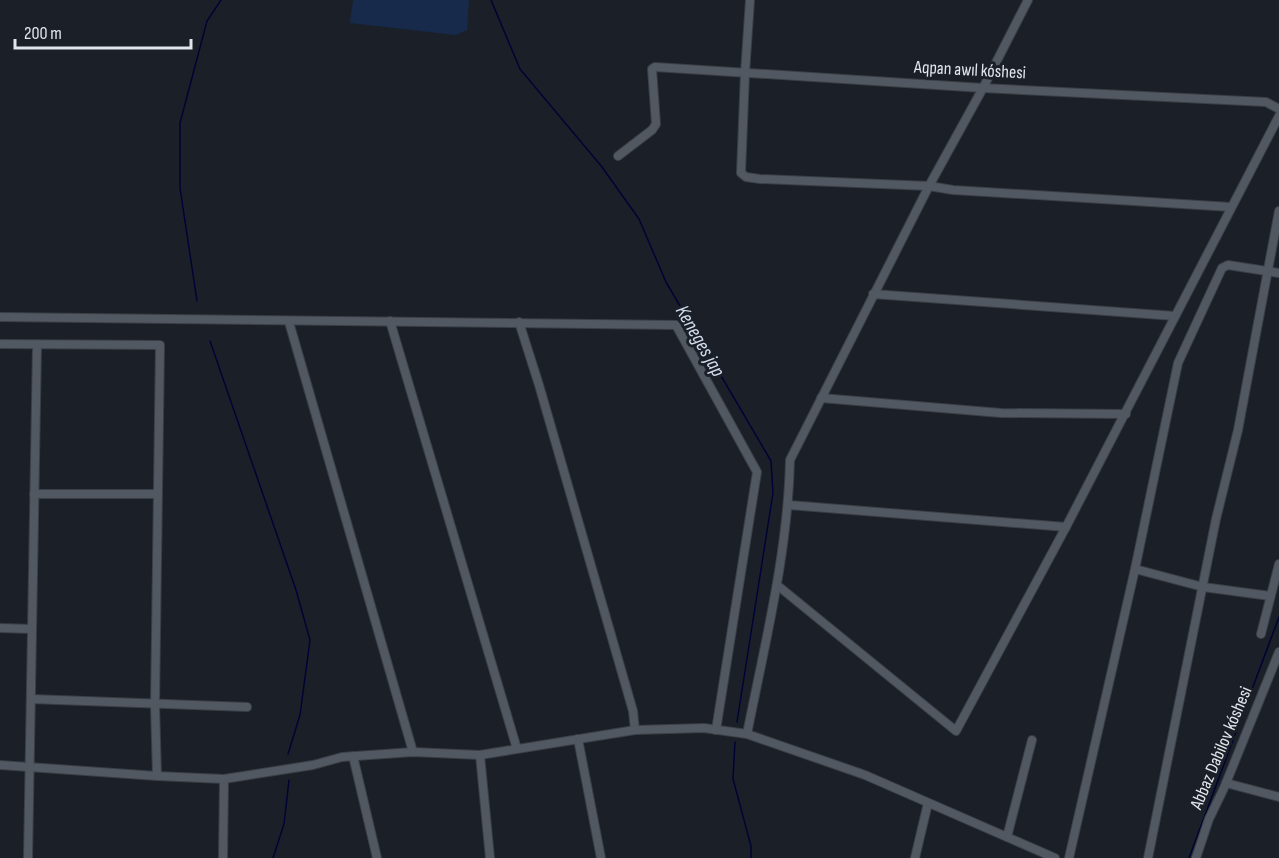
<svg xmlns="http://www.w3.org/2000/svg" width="1279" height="858" font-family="'Sofia Sans Condensed',sans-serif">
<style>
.green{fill:#172a4b}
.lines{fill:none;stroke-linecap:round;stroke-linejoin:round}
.stream{stroke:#000335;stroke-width:1.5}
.minor-casing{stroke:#3b3e45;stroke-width:10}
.minor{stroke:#525862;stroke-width:8}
.labels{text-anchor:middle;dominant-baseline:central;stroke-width:6;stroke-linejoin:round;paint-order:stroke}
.street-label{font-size:18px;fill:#e2e5eb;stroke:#1b2028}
.water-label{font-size:20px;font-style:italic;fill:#d4deef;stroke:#1b2028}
</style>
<rect width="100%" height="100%" fill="#1b2028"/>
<path class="green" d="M353,0H469L467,30L456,35L350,23Z"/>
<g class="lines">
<g class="stream">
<path d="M491,0L520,69L602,167L639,219L666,282L771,461L773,493L737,722"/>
<path d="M197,301L180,188V123L207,21L221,0"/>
<path d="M210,341L296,590L310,640L300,715L288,754"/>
<path d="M735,742L733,779L751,846V858"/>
<path d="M273,858L284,824L289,780"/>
<path d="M1189,858L1279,617"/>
</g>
<g class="minor-casing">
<g id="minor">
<path d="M750,0L745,73L741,173L746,177L760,179L929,186L953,190L1231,207"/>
<path d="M618,156L652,130L656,124L652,69L655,67L983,88L1266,102L1279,109"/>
<path d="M873,294L1175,316"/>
<path d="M0,317L676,325L757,472L716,730"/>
<path d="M390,321L517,749"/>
<path d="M289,322L413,752"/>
<path d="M519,322L539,385L633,711L635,730"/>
<path d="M0,344L160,345L155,705L157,776"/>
<path d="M821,398L1001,413L1126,414"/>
<path d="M34,494H158"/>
<path d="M789,505L1066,527"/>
<path d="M1135,569L1203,587L1270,596"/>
<path d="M777,585L956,731L1066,527L1279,116"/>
<path d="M0,628L32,629"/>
<path d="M1261,634L1279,564"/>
<path d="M31,699L247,707"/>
<path d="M747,734C765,643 788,552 790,460L929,186L983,88L1028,0"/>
<path d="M578,739L601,858"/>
<path d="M480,755L490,858"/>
<path d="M353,756L377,858"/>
<path d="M0,765L157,776L224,779L313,765L342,757L413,752L480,755L635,730L704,728L747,734L865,775L1055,858"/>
<path d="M1226,783L1279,797"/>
<path d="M1007,837L1032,740"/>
<path d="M28,858L37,346"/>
<path d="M223,858L224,779"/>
<path d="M915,858L928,803"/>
<path d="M1069,858L1135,569L1178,363L1222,268L1228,265L1279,273"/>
<path d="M1148,858L1216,519L1238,430L1279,211"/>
<path d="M1196,858L1209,819L1224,788L1279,652"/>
</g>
</g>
<use href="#minor" class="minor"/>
</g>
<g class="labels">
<g class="street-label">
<text transform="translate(970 70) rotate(3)">Aqpan awıl kóshesi</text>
<text transform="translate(1221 748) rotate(-67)">Abbaz Dabilov kóshesi</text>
</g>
<g class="water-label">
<text transform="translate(700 341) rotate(60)">Keneges jap</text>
</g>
</g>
<path d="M15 39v9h176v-9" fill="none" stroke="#e2e5eb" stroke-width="3"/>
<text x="24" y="39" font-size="18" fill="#e2e5eb" stroke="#1b2028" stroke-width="4.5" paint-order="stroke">200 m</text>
</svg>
